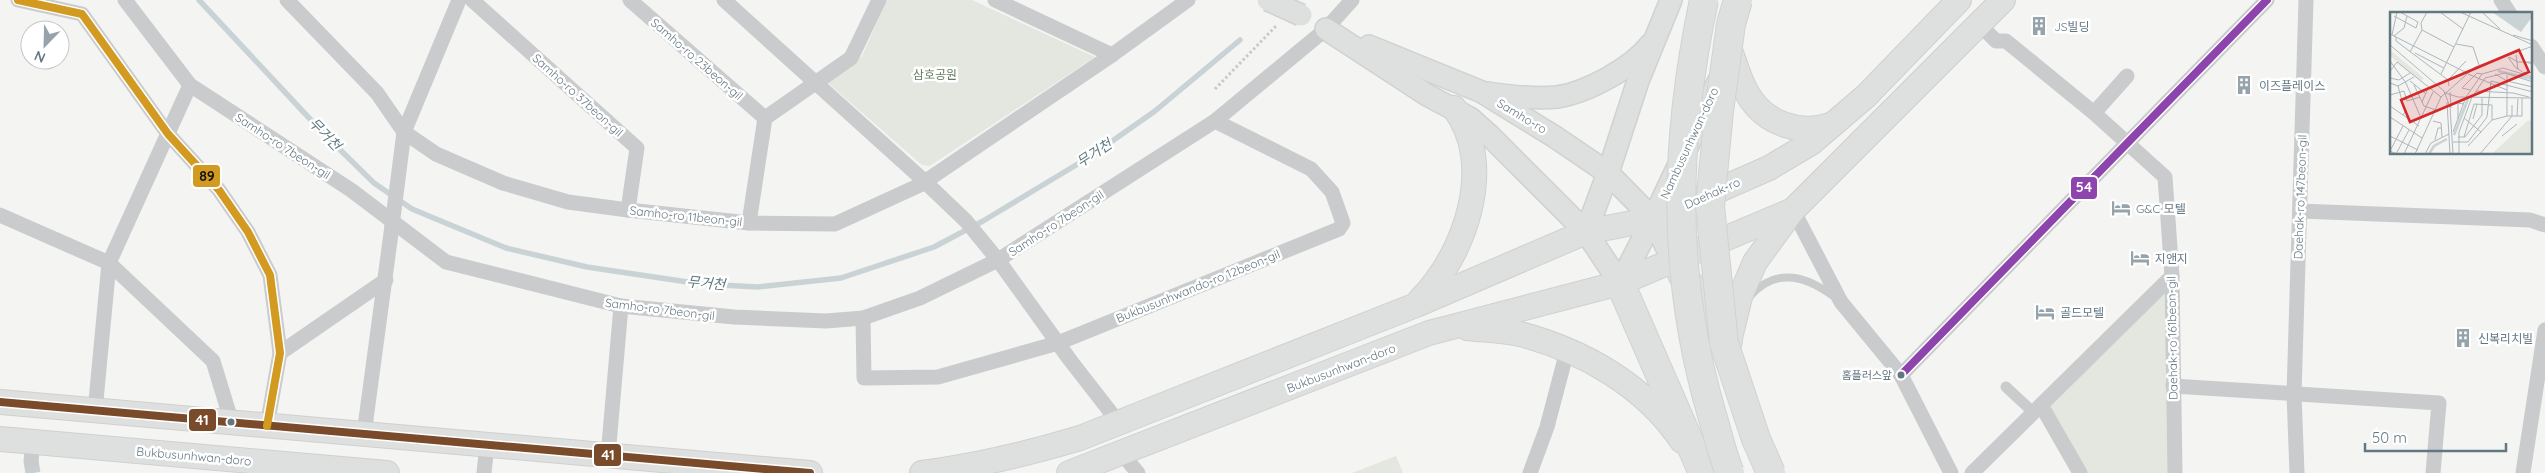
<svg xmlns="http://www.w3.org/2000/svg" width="2545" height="473" font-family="Quicksand,'Noto Sans KR',sans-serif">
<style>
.park{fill:#e4e7e0}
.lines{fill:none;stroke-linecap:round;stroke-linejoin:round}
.stream{stroke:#c9d3d5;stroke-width:5.5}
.minor-tunnel{stroke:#c8ced1;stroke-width:15;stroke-dasharray:15 8;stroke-linecap:butt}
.secondary-casing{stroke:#d0d2d2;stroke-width:24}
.primary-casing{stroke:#d0d0d0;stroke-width:26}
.motorway-casing{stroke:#d1d2d2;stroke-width:30}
.path{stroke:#c8c9c9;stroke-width:3;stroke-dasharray:2.5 2.5;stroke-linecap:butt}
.service{stroke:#cacbcc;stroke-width:8}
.pedestrian{stroke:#cacbcc;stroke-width:11}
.minor{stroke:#cacbcc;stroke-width:15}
.secondary{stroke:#dedfdf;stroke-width:21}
.primary{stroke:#dedfdf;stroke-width:24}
.motorway{stroke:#dedfdf;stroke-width:28}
.secondary-bridge-casing{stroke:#d0d2d2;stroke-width:24;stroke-linecap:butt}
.motorway-bridge-casing{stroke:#d1d2d2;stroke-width:30;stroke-linecap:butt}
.minor-bridge{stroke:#cacbcc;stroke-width:15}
.secondary-bridge{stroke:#dedfdf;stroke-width:21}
.motorway-bridge{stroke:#dedfdf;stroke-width:28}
.bus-1-casing{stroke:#fff;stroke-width:11}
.bus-2-casing{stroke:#fff;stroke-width:11}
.bus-3-casing{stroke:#fff;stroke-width:11}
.bus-1{stroke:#8e44ad;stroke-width:8}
.bus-2{stroke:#7a4b2a;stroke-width:8}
.bus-3{stroke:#d29a21;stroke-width:8}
.bus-dot{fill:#637783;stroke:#fff;stroke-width:2}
.labels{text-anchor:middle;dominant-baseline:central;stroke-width:5;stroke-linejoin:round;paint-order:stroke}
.bus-label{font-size:11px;fill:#637783;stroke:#fff;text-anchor:end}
.poi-label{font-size:12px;fill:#637783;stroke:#fff;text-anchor:start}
.street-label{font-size:12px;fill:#637783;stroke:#fff}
.park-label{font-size:12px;fill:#687a62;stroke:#fff}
.water-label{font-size:14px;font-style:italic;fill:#5f7980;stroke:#fff}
.inset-river{fill:none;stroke:#c9d3d5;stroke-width:2.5}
.inset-road{fill:none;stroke:#adb7bc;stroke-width:1}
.view{fill:#d62828;fill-opacity:0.15;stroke:#d62828;stroke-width:2.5}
.inset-edge{fill:none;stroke:#637783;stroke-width:2.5}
.line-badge{stroke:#fff;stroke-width:2}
.badge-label{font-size:14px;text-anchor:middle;font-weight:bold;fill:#fff}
.pale-badge-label{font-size:14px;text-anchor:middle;font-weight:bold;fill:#111}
</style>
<rect width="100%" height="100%" fill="#f4f4f2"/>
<g class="park">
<path d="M887,0H972L1095,57L930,166L922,165L828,83L862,56Z"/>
<path d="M2172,276L2175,473H2080L2041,405Z"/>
<path d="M1396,456L1403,473H1352Z"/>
</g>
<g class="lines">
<path class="stream" d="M199,0L324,134L374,183L412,209L506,248L587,267L701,284L758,287L841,278L934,247L983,221L1091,156L1155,111L1240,40"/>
<path class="minor-tunnel" d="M31,461L33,473"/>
<g class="secondary-casing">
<g id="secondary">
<path d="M1326,29L1427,95L1470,118L1489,135L1586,232L1620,283L1653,219L1718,82"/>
<path d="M1369,46L1482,92L1555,137L1608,173L1653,219L1673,261"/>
<path d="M1488,93C1508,96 1538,99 1557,97C1586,93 1632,68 1650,45"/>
<path d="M1586,232L1608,173L1638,81L1671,0"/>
</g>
</g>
<g class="primary-casing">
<g id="primary">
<path d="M1731,53C1736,66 1740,81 1747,93C1764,124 1801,136 1833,124"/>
<path d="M1420,300C1465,255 1497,164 1454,108"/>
<path d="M1467,328C1484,330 1503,330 1520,334C1584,351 1645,386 1682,441"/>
<path d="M1729,342L1740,297L1755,262L1793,210"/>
<path d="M0,402L810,473"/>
<path d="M0,439L387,473"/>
<path d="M922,473C976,466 1027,454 1080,438L1416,305L1586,232L1653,219L1769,168L1811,143L1866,96L1959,0"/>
<path d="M1069,473L1429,333L1620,283L1793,210L2003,0"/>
</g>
</g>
<g class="motorway-casing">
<g id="motorway">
<path d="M1682,274L1728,341"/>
<path d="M1620,283L1703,473"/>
</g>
</g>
<path class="path" d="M1215,89L1277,25"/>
<path class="service" d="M1751,295C1778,266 1808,277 1836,298"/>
<path class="pedestrian" d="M2006,387L2033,412"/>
<g class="minor">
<path d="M18,0L82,14L168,134L219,190L248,232L270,275L280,353L267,426"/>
<path d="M125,0L190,85L351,190L446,262L621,306L734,317L826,321L863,318L920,298L998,260L1215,121L1326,29L1352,0"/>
<path d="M287,0L377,93L404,132L436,154L503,183L568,202L628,210L749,223L835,224L920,185L1112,55L1188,0"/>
<path d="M472,0L637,148L628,210"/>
<path d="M630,0L765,118L749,223"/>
<path d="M724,0L921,178"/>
<path d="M995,0L1112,55"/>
<path d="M2501,0L2510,14"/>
<path d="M1979,24L1996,41H2006L2094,113L2165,177L2172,276L2175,473"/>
<path d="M2531,46L2545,67"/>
<path d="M2094,113L2127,76"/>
<path d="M765,118L851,58L879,0"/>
<path d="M404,132L459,0"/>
<path d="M1793,210L1841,302L1901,375L1951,473"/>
<path d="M2300,211L2530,220L2545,225"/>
<path d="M0,215L109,263L213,361L232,423"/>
<path d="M998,260L1070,360L1119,423"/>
<path d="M863,318L864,378L938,377L1058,343L1339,229L1343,223L1332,192L1311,169L1215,121"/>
<path d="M280,353L386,280"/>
<path d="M1901,375L2267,0"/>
<path d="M2173,386L2439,403L2433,473"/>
<path d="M2041,405L2080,473"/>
<path d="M95,411L109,263L190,85"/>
<path d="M364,434L392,226"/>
<path d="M1122,454L1138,473"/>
<path d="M608,456L621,306"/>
<path d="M31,461L33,442"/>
<path d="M484,473L487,445"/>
<path d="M1530,473L1547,427L1567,351"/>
<path d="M1972,473L2172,276"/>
<path d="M2297,473L2294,394L2306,0"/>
<path d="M2523,473L2545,330"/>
</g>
<use href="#secondary" class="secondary"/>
<use href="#primary" class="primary"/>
<use href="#motorway" class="motorway"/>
<g class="secondary-bridge-casing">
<path id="secondary-bridge" d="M1268,0L1301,15"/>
</g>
<g class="motorway-bridge-casing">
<g id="motorway-bridge">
<path d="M1704,0C1674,142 1671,275 1712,415C1718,434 1722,455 1730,473"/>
<path d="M1738,0L1731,24L1719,111L1710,206L1724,343L1756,439L1771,473"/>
</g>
</g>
<g class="minor-bridge">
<path d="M921,178L966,221L998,260"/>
<path d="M392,226L404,132"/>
</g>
<use href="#secondary-bridge" class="secondary-bridge"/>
<use href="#motorway-bridge" class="motorway-bridge"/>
<g class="bus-1-casing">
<path id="bus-1" d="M1901,375L2267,0"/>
</g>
<g class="bus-2-casing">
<path id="bus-2" d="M0,402L810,473"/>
</g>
<g class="bus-3-casing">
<path id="bus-3" d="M18,0L82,14L168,134L219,190L248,232L270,275L280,353L267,426"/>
</g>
<use href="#bus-1" class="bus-1"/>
<use href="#bus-2" class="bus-2"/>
<use href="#bus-3" class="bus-3"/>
</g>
<defs>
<g id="building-bare" transform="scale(1.5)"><path d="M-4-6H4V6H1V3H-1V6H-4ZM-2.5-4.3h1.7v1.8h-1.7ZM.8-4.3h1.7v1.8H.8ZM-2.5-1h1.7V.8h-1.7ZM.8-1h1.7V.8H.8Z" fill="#96a3aa" stroke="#fff" stroke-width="2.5" paint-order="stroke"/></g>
<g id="hotel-bare" transform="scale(1.5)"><path d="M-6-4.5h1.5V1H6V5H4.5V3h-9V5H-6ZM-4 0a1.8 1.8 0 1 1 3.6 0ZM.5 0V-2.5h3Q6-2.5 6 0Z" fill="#96a3aa" stroke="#fff" stroke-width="2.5" paint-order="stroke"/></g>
</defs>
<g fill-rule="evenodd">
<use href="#building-bare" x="2039" y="26"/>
<use href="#building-bare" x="2244" y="85"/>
<use href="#hotel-bare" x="2121" y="208"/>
<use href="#hotel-bare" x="2140" y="258"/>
<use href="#hotel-bare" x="2045" y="312"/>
<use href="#building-bare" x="2463" y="338"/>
</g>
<g class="bus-dot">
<circle cx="1901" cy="375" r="4.5"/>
<circle cx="231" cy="422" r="4.5"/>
</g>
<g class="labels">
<g class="bus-label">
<text x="1892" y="375">홈플러스앞</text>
</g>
<g class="poi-label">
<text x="2054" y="26">JS빌딩</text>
<text x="2259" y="85">이즈플레이스</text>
<text x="2136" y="208">G&amp;C 모텔</text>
<text x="2155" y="258">지앤지</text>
<text x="2060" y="312">골드모텔</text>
<text x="2478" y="338">신복리치빌</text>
</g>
<g class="street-label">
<text transform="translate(697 59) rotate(41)">Samho-ro 23beon-gil</text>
<text transform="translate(578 95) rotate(42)">Samho-ro 37beon-gil</text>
<text transform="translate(1522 116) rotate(31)">Samho-ro</text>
<text transform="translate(1689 143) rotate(-65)">Nambusunhwan-doro</text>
<text transform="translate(283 146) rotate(33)">Samho-ro 7beon-gil</text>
<text transform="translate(1712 193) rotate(-24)">Daehak-ro</text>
<text transform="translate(2300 197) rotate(-88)">Daehak-ro 147beon-gil</text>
<text transform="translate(686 216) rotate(6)">Samho-ro 11beon-gil</text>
<text transform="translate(1056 223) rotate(-33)">Samho-ro 7beon-gil</text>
<text transform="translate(1198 286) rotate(-22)">Bukbusunhwando-ro 12beon-gil</text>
<text transform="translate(660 309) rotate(7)">Samho-ro 7beon-gil</text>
<text transform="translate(2172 338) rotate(-91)">Daehak-ro 161beon-gil</text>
<text transform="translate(1341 368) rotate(-21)">Bukbusunhwan-doro</text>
<text transform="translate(194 456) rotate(5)">Bukbusunhwan-doro</text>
</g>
<g class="park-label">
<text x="935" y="74">삼호공원</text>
</g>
<g class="water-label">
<text transform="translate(325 134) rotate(46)">무거천</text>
<text transform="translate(1094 153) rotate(-33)">무거천</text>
<text transform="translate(706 283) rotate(5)">무거천</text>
</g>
</g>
<g transform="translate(2390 12)">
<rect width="142" height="142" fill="#f4f4f2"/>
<path d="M142,108V142H102L137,109Z" fill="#e4e7e0"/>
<path d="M0,38L34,66L31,69L0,44Z" fill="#e4e7e0"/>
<path d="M102,0H142V5L131,20Z" fill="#c9d3d5"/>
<path class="inset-river" d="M108,59L143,67M64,123L78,87M39,142L44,134L57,127"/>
<path class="inset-road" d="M50,0L73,17M70,0L143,33M92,0L110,17M4,4L26,16L28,10L10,0M32,18L64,35M0,22L77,61M2,23L7,0M123,23L143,29M4,24L14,16L17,4M6,25V29L58,68L59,74M66,32L83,35L89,53M0,33L54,79L60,95L63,142M20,40L32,18L31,11L37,0M25,41L54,56M131,41L135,50L143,52M126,43L128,58M118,45L125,55L134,61L143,60M119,45L128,50H143M0,49L16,71L31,106M1,58L7,50L51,85M51,62L81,0M78,62L117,78M105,62L117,69L143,75M0,66L9,68L20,61M58,68L76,49M20,69L35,81M101,69L143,80M0,71L8,74L15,100L13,103M24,73L34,94L46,98M8,74L24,65M80,78L72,76L87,61L92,62M86,79L123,81L139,85M60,80L61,96M55,81L68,85L143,86M0,83L14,79L17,89L30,85M32,90L38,76M57,90L60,142M0,94L29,114M117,104H122V93M127,104L128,87M0,105L32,126M74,106L91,120M68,107V91L74,92M83,107L87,92M102,108L117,104V63M43,109L51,111L52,125M63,120L76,85L92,62L113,56L143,65M0,124L28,138M112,124L127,112M68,125H75L92,103V86M74,125L84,92L102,93V108L78,134M45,128L48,116H51M63,130H78L97,105L101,69M6,142L19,118M7,142L0,139L13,114M14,142L43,80M25,142L51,85L58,79L85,55L143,34M35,142L41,131L59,122M69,142V120L82,85L95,66L115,61L143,70M90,142L122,104H132V86"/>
<path class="view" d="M129,38L139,60L20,110L11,88Z"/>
<rect width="142" height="142" class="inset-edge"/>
</g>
<g class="line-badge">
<rect x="192" y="164" width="29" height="24" rx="5" fill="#d29a21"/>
<rect x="2070" y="176" width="28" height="24" rx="5" fill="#8e44ad"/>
<rect x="188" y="408" width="29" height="24" rx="5" fill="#7a4b2a"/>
<rect x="593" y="443" width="29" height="24" rx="5" fill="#7a4b2a"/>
</g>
<g class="badge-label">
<text x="2084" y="192">54</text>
<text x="202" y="425">41</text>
<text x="608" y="460">41</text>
</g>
<g class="pale-badge-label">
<text x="207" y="181">89</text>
</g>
<g transform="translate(45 45) rotate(203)"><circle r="24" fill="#ffffff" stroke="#c1c9cd"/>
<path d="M0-4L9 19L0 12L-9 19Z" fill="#96a3aa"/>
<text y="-8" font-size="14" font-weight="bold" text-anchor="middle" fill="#637783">N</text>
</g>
<path d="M2365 443v8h141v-8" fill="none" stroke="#637783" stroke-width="2.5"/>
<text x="2372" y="443" font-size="15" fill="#637783" stroke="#ffffff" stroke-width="4" paint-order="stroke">50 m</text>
</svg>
